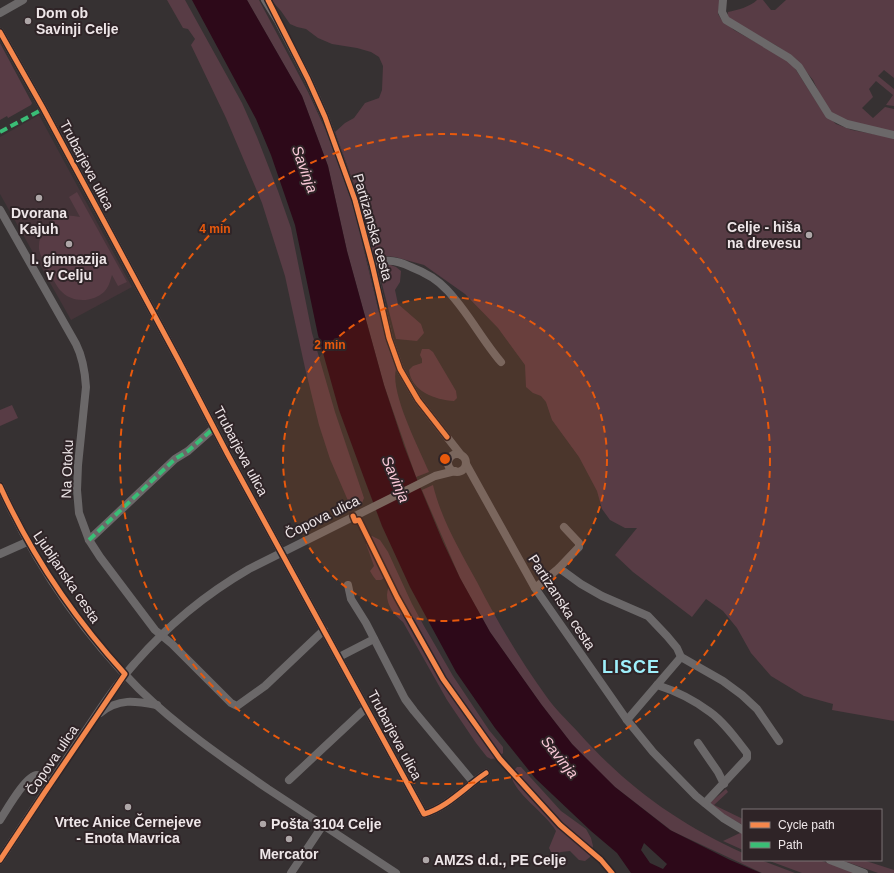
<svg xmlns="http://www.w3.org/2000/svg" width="894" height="873" font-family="Arial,sans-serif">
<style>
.built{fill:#453439}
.green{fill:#583c45}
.water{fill:#2d0919;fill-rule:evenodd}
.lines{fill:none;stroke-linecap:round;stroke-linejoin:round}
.minor{stroke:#6b6869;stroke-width:8}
.quiet{stroke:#3abd76;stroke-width:4;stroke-dasharray:8 4;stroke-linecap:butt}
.cycleway-casing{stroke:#2f2427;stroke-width:8}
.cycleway{stroke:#f5874c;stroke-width:5}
.ring{fill:none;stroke:#e8590c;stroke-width:2;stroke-dasharray:7 5}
.poi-dot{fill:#aea7a8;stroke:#2f2427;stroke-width:1.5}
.labels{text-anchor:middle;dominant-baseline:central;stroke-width:4;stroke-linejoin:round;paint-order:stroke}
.poi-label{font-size:14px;font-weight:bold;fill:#eee6e8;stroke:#2f2427}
.street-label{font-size:14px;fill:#eee6e8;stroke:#2f2427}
.water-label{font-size:15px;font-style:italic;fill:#fac9d8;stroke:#2f2427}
.district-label{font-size:18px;font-weight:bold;letter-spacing:1px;fill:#9eeffb;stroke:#2f2427}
.centre{fill:#e8590c;stroke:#2f2427;stroke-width:2}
.ring-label{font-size:12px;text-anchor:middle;font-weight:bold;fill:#e8590c;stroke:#2f2427;stroke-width:4;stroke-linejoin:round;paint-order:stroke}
</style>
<rect width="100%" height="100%" fill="#363132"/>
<path class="built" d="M39,115L132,287L71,320L0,194V137Z"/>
<g class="green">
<path d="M167,0H185L242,103L257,137L278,191L291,228L312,333L335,412L364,498L362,503L357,505L349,503L330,459L319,425L305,368L285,276L262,203L226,118L191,45L195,39L188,29L183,28Z"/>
<path d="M247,0H259L308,92L327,133L352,201L382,325L396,369C390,393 419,448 429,472L416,477L384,385L347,251L328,166L302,96Z"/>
<path d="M271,0H720L718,14L721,19L734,30L791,62L821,109L836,124L852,130L894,138V721L832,710L833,704L804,696L771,676L751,653L737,628L723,611L706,599L692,617L633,572L615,555L637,528H625L610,520L602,509L597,491L579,457L552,420L546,402L541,396L533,393L526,387L525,365L498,328L465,294L424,265L395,257L373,255L359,198L335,132L345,123L354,118L365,103L379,98L382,90L383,66L379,57L371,52L357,48L332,44L318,38L306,29L297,27L290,24L281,11Z"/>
<path d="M757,0H763L771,10H775L786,0H894V78L884,70L878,76L894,89V106L886,105L893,95L876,81L869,89L873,97L862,108L873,118L885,107L894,109V133L854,124L830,113L823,101L813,80L796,59L777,46L727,18L728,12C737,10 750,7 757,0Z"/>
<path d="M0,43L32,103L31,105L8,118L7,116L0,120Z"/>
<path d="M77,192L127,282L118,286L112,275C110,281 109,287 104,292C92,303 71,303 60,290C55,284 40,257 39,249C38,236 46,222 59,217C66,214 73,216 80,217L69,197Z"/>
<path d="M388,264L396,267L401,271L400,282L395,290L398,304L421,324L424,333L417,341L396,339L380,276L381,268Z"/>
<path d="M422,349H429L433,352L456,391L457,398L454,401C435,400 411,391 409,370L413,366L422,363V359L420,355Z"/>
<path d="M12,405L18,418L0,426V410Z"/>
<path d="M433,485C441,519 460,551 477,582C497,621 520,660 546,696C555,709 567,720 578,732C626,786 677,823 743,853V860H761L795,873H762L672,831L615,787L598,771L572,744L541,704L490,632L460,578L422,490Z"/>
<path d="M368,536H372L380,540L388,552L412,604L424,626L453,676L489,730L503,747V753L498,758L491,759L487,757L476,743L447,700L403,622C395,616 387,606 387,595C388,585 392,582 387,573H383L384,578L381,580H376L373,576L370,571L374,566L366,544V539Z"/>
<path d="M517,767H521L561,811L586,829L591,838L593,846L590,857L585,861L579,860L570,851L561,852L556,854L551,852L549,848L556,831C546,813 513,793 511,774Z"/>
<path d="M726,789L728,792L714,805L743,819V825L726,816L711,805V802Z"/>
<path d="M740,833H743V850L723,841Z"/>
<path d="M767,860H819L857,873H802Z"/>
<path d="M841,860H863L894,870V873H878Z"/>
</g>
<path class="water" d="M192,0H247L302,96L328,166L347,251L384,385L404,446L416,477L443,542L460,578L490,632L541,704L572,744L615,787L670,830L730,860L761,873H631L617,853L591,831L535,778L495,728L456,672L410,587L382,526L364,478L339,410L318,335L295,225L271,155L256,119ZM644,843L667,864L663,869L650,863L641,850Z"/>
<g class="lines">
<g class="minor">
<path d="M265,0L278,21L308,79L325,117L355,200L372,264L389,338L400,369L418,400L461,455"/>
<path d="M723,0L722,12L726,20L789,58L799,67L829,115L847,124L894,135"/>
<path d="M0,13L23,0"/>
<path d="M0,32L43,108L179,361L227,453L424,814C448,807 465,787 486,773"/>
<path d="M0,210L76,344C83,358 85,371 86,387L78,465L77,490L79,513L89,540L100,557L155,630L172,644L231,703L237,706L265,686L324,630"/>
<path d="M372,264C376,263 380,261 384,261C393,260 403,263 411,267C424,272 438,280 447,290C468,312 482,340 501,362"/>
<circle cx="457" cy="463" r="9"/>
<path d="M466,464L535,588L627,720L653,752L696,796L723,818L743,830"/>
<path d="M0,486C34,561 81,631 139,689C178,727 223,758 268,789C310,817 354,845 396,873"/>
<path d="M89,540L175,459L188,451L214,428"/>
<path d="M0,554L27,542"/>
<path d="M559,568L579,547V543L564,527"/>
<path d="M348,585L351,599L366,623L405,699L414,711L473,782"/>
<path d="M535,588L559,568L581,584L602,596L648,616L667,636L677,648L681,657L723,681L742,695L757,709L779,741"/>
<path d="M339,657L374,639"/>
<path d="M657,685C676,691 694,700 710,712C724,722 736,739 747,753V758L705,803"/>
<path d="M100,713C119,698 135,701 157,705"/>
<path d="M627,720L681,657"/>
<path d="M698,743L718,772L724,784"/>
<path d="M289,780L366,708"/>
<path d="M0,820C6,811 26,775 37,775C42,775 47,780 51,783"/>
<path d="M0,860C27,819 53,779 80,739C98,713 114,686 135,663C168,625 206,594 249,569L435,476L455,471"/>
<path d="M830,860L864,873"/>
<path d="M291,873L323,825"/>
</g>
<g class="quiet">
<path d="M0,132L43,109"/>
<path d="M89,540L175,459L188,451L214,428"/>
</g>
<g class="cycleway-casing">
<g id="cycleway">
<path d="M268,0L308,79L325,117L355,200L372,264L389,338L400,369L418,400L447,437"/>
<path d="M0,32L43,108L179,361L227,453L424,814C448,807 465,787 486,773"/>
<path d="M0,486C32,556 74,618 125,674L45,792L0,860"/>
<path d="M353,516L355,521L359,520L397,597L443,679L500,759L560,825L601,860L612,873"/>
</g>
</g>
<use href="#cycleway" class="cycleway"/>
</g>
<circle cx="445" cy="459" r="162" fill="#e8590c" fill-opacity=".12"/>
<g class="ring">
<circle cx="445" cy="459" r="162"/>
<circle cx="445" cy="459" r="325"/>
</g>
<g class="poi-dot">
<circle cx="28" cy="21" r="4"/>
<circle cx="39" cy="198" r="4"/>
<circle cx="809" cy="235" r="4"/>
<circle cx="69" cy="244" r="4"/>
<circle cx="128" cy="807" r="4"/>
<circle cx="263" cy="824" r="4"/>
<circle cx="289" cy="839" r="4"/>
<circle cx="426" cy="860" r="4"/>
</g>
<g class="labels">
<g class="poi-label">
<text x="36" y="13" text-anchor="start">Dom ob<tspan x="36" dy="16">Savinji Celje</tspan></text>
<text x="39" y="213">Dvorana<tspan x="39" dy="16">Kajuh</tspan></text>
<text x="801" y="227" text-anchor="end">Celje - hiša<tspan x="801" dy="16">na drevesu</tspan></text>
<text x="69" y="259">I. gimnazija<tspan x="69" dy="16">v Celju</tspan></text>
<text x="128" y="822">Vrtec Anice Černejeve<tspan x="128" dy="16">- Enota Mavrica</tspan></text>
<text x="271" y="824" text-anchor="start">Pošta 3104 Celje</text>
<text x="289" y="854">Mercator</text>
<text x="434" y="860" text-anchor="start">AMZS d.d., PE Celje</text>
</g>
<g class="street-label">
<text transform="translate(87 165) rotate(62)">Trubarjeva ulica</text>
<text transform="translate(373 227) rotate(74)">Partizanska cesta</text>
<text transform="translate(241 451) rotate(62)">Trubarjeva ulica</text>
<text transform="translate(67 469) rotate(-88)">Na Otoku</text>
<text transform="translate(322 517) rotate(-26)">Čopova ulica</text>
<text transform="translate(67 577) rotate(56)">Ljubljanska cesta</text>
<text transform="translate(562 602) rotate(57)">Partizanska cesta</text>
<text transform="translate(395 735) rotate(62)">Trubarjeva ulica</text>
<text transform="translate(52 760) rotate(-56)">Čopova ulica</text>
</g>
<g class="water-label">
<text transform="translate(305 169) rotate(70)">Savinja</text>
<text transform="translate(396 479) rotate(67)">Savinja</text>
<text transform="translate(560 757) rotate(51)">Savinja</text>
</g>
<g class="district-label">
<text x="631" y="667">LISCE</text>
</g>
</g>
<circle cx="445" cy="459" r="6" class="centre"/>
<g class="ring-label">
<text x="215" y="233">4 min</text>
<text x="330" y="349">2 min</text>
</g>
<rect x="742" y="809" width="140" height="52" fill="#2f2427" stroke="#7b7274"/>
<rect x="750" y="822" width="20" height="6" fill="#f5874c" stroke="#7b7274"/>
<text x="778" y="829" font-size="12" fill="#eee6e8">Cycle path</text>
<rect x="750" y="842" width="20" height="6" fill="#3abd76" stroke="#7b7274"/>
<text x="778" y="849" font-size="12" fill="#eee6e8">Path</text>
</svg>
